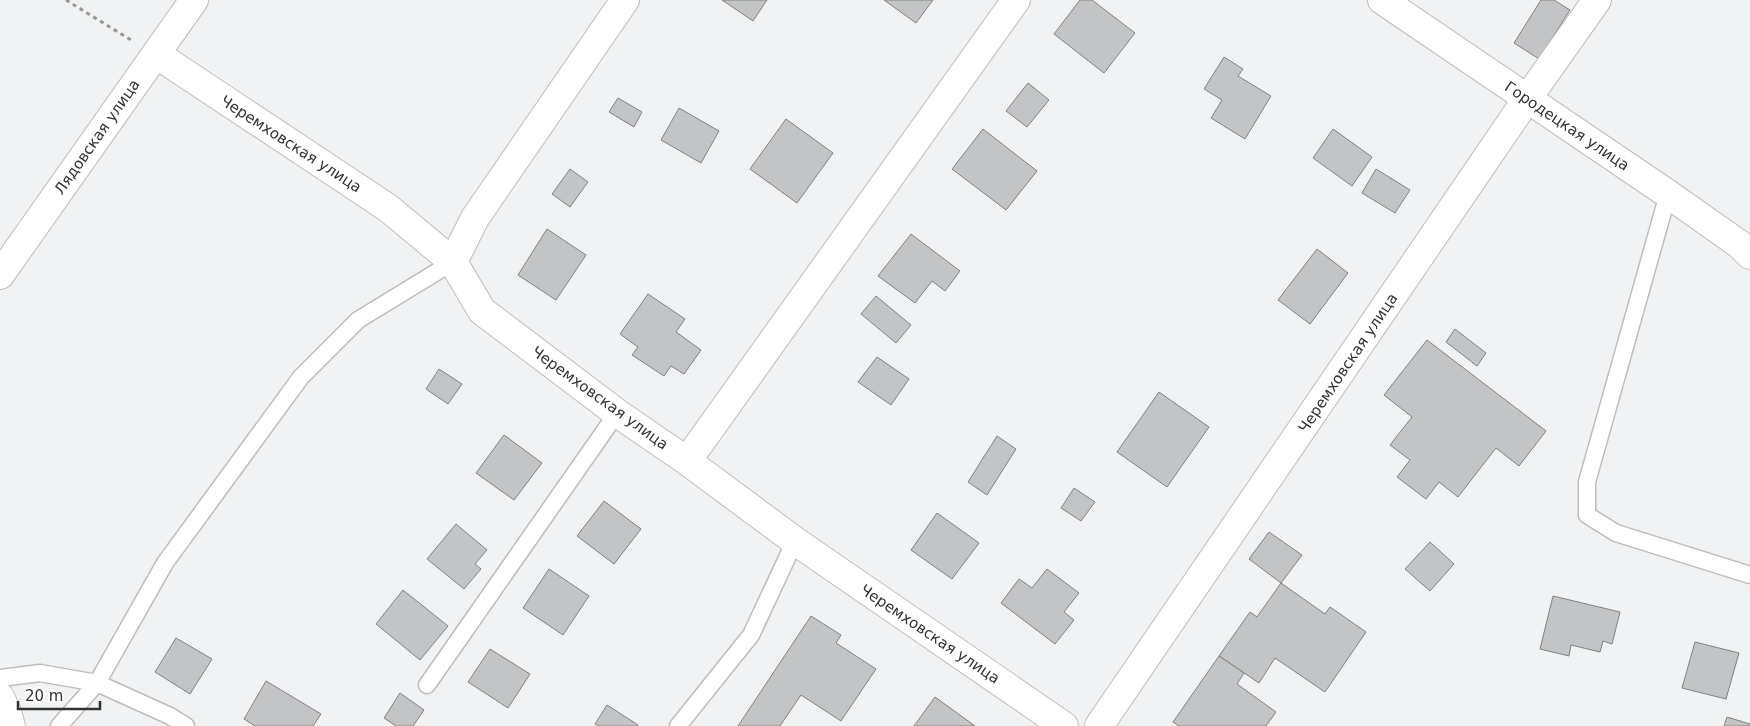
<svg xmlns="http://www.w3.org/2000/svg" width="1750" height="726" font-family="'DejaVu Sans',sans-serif">
<style>
.building{fill:#c3c4c5;stroke:#808182}
.lines{fill:none;stroke-linecap:round;stroke-linejoin:round}
.service-casing{stroke:#bcbdbe;stroke-width:19}
.minor-casing{stroke:#bcbdbe;stroke-width:30}
.secondary-casing{stroke:#bcbdbe;stroke-width:30}
.path{stroke:#969797;stroke-width:3;stroke-dasharray:4 4;stroke-linecap:butt}
.service{stroke:#fff;stroke-width:16}
.minor{stroke:#fff;stroke-width:28}
.secondary{stroke:#fff;stroke-width:28}
.labels{text-anchor:middle;dominant-baseline:central;stroke-width:4.5;stroke-linejoin:round;paint-order:stroke}
.street-label{font-size:15px;fill:#313232;stroke:#fff}
</style>
<rect width="100%" height="100%" fill="#f1f2f3"/>
<g class="building">
<path d="M722,0H767L753,21Z"/>
<path d="M884,0H933L916,23Z"/>
<path d="M1080,0H1092L1135,33L1104,73L1054,34Z"/>
<path d="M1541,0H1554L1570,10L1539,59L1514,43Z"/>
<path d="M1224,57L1243,69L1238,76L1271,96L1245,139L1211,118L1222,100L1204,89Z"/>
<path d="M1028,83L1049,100L1027,127L1006,111Z"/>
<path d="M618,98L642,112L634,127L609,112Z"/>
<path d="M679,108L719,131L701,163L661,140Z"/>
<path d="M786,119L833,153L797,203L750,169Z"/>
<path d="M983,129L1037,171L1006,210L952,169Z"/>
<path d="M1333,129L1372,157L1352,186L1313,158Z"/>
<path d="M570,169L588,182L570,207L552,194Z"/>
<path d="M1376,169L1410,190L1395,213L1362,193Z"/>
<path d="M547,229L586,255L556,300L518,275Z"/>
<path d="M911,234L960,271L945,291L932,281L915,303L878,276Z"/>
<path d="M1317,249L1348,273L1310,324L1278,300Z"/>
<path d="M648,294L685,319L676,332L701,350L684,374L671,366L664,376L632,355L638,347L620,334Z"/>
<path d="M876,296L911,325L896,343L861,314Z"/>
<path d="M1455,329L1486,353L1477,366L1446,342Z"/>
<path d="M1427,340L1546,431L1519,466L1496,448L1458,497L1439,482L1426,499L1397,477L1410,460L1390,445L1412,417L1384,395Z"/>
<path d="M877,357L909,379L891,405L858,382Z"/>
<path d="M439,369L462,384L448,404L426,389Z"/>
<path d="M1159,392L1209,427L1167,487L1117,452Z"/>
<path d="M504,435L542,463L514,500L476,473Z"/>
<path d="M997,436L1016,449L987,495L968,482Z"/>
<path d="M1074,488L1095,502L1081,521L1061,508Z"/>
<path d="M604,501L641,529L614,564L577,536Z"/>
<path d="M937,513L979,543L952,579L911,550Z"/>
<path d="M456,524L487,550L475,564L481,569L464,589L427,559Z"/>
<path d="M1269,532L1302,555L1281,583L1249,559Z"/>
<path d="M1430,542L1454,564L1430,591L1405,569Z"/>
<path d="M549,569L589,596L563,635L523,608Z"/>
<path d="M1047,569L1079,593L1064,612L1074,620L1055,644L1001,603L1019,579L1032,588Z"/>
<path d="M1281,583L1325,614L1330,607L1366,632L1325,692L1275,658L1259,683L1219,656L1250,612L1257,617Z"/>
<path d="M403,590L448,626L420,660L376,624Z"/>
<path d="M1553,596L1620,612L1612,644L1603,641L1600,652L1571,645L1569,656L1540,649Z"/>
<path d="M811,616L841,635L836,643L876,669L841,721L801,695L780,726H738Z"/>
<path d="M176,638L212,659L190,694L155,672Z"/>
<path d="M1695,642L1739,653L1726,699L1682,688Z"/>
<path d="M490,649L530,674L508,708L468,682Z"/>
<path d="M1219,656L1244,673L1237,684L1276,712L1266,726H1179L1173,722Z"/>
<path d="M266,681L321,714L313,726H255L244,719Z"/>
<path d="M400,693L424,710L413,726H396L384,718Z"/>
<path d="M935,697L975,726H914Z"/>
<path d="M607,705L638,725L637,726H599L595,724Z"/>
<path d="M1727,717L1750,724V726H1724Z"/>
</g>
<g class="lines">
<g class="service-casing">
<g id="service">
<path d="M1668,194L1587,482V515L1616,533L1750,575"/>
<path d="M0,678L40,673L97,683L170,716L186,726"/>
<path d="M427,685L617,413"/>
<path d="M59,726L97,683L165,563L301,377L358,320L453,262"/>
<path d="M678,726L751,635L795,541"/>
</g>
</g>
<g class="minor-casing">
<g id="minor">
<path d="M1382,0L1668,194L1739,244L1750,255"/>
<path d="M156,54L388,208L453,262L482,311L617,413L687,461L795,541L1064,726"/>
<path d="M453,262L475,218L625,0"/>
<path d="M687,461L1016,0"/>
<path d="M0,697L7,712L11,726"/>
<path d="M1099,726L1527,99L1597,0"/>
</g>
</g>
<g class="secondary-casing">
<path id="secondary" d="M0,275L194,0"/>
</g>
<path class="path" d="M66,0L131,40"/>
<use href="#service" class="service"/>
<use href="#minor" class="minor"/>
<use href="#secondary" class="secondary"/>
</g>
<g class="labels">
<g class="street-label">
<text transform="translate(1567 126) rotate(34)">Городецкая улица</text>
<text transform="translate(97 137) rotate(-55)">Лядовская улица</text>
<text transform="translate(291 144) rotate(33)">Черемховская улица</text>
<text transform="translate(1348 363) rotate(-56)">Черемховская улица</text>
<text transform="translate(600 398) rotate(36)">Черемховская улица</text>
<text transform="translate(930 634) rotate(34)">Черемховская улица</text>
</g>
</g>
<path d="M18 701v8h82v-8" fill="none" stroke="#313232" stroke-width="2.5"/>
<text x="25" y="701" font-size="15" fill="#313232" stroke="#ffffff" stroke-width="4" paint-order="stroke">20 m</text>
</svg>
